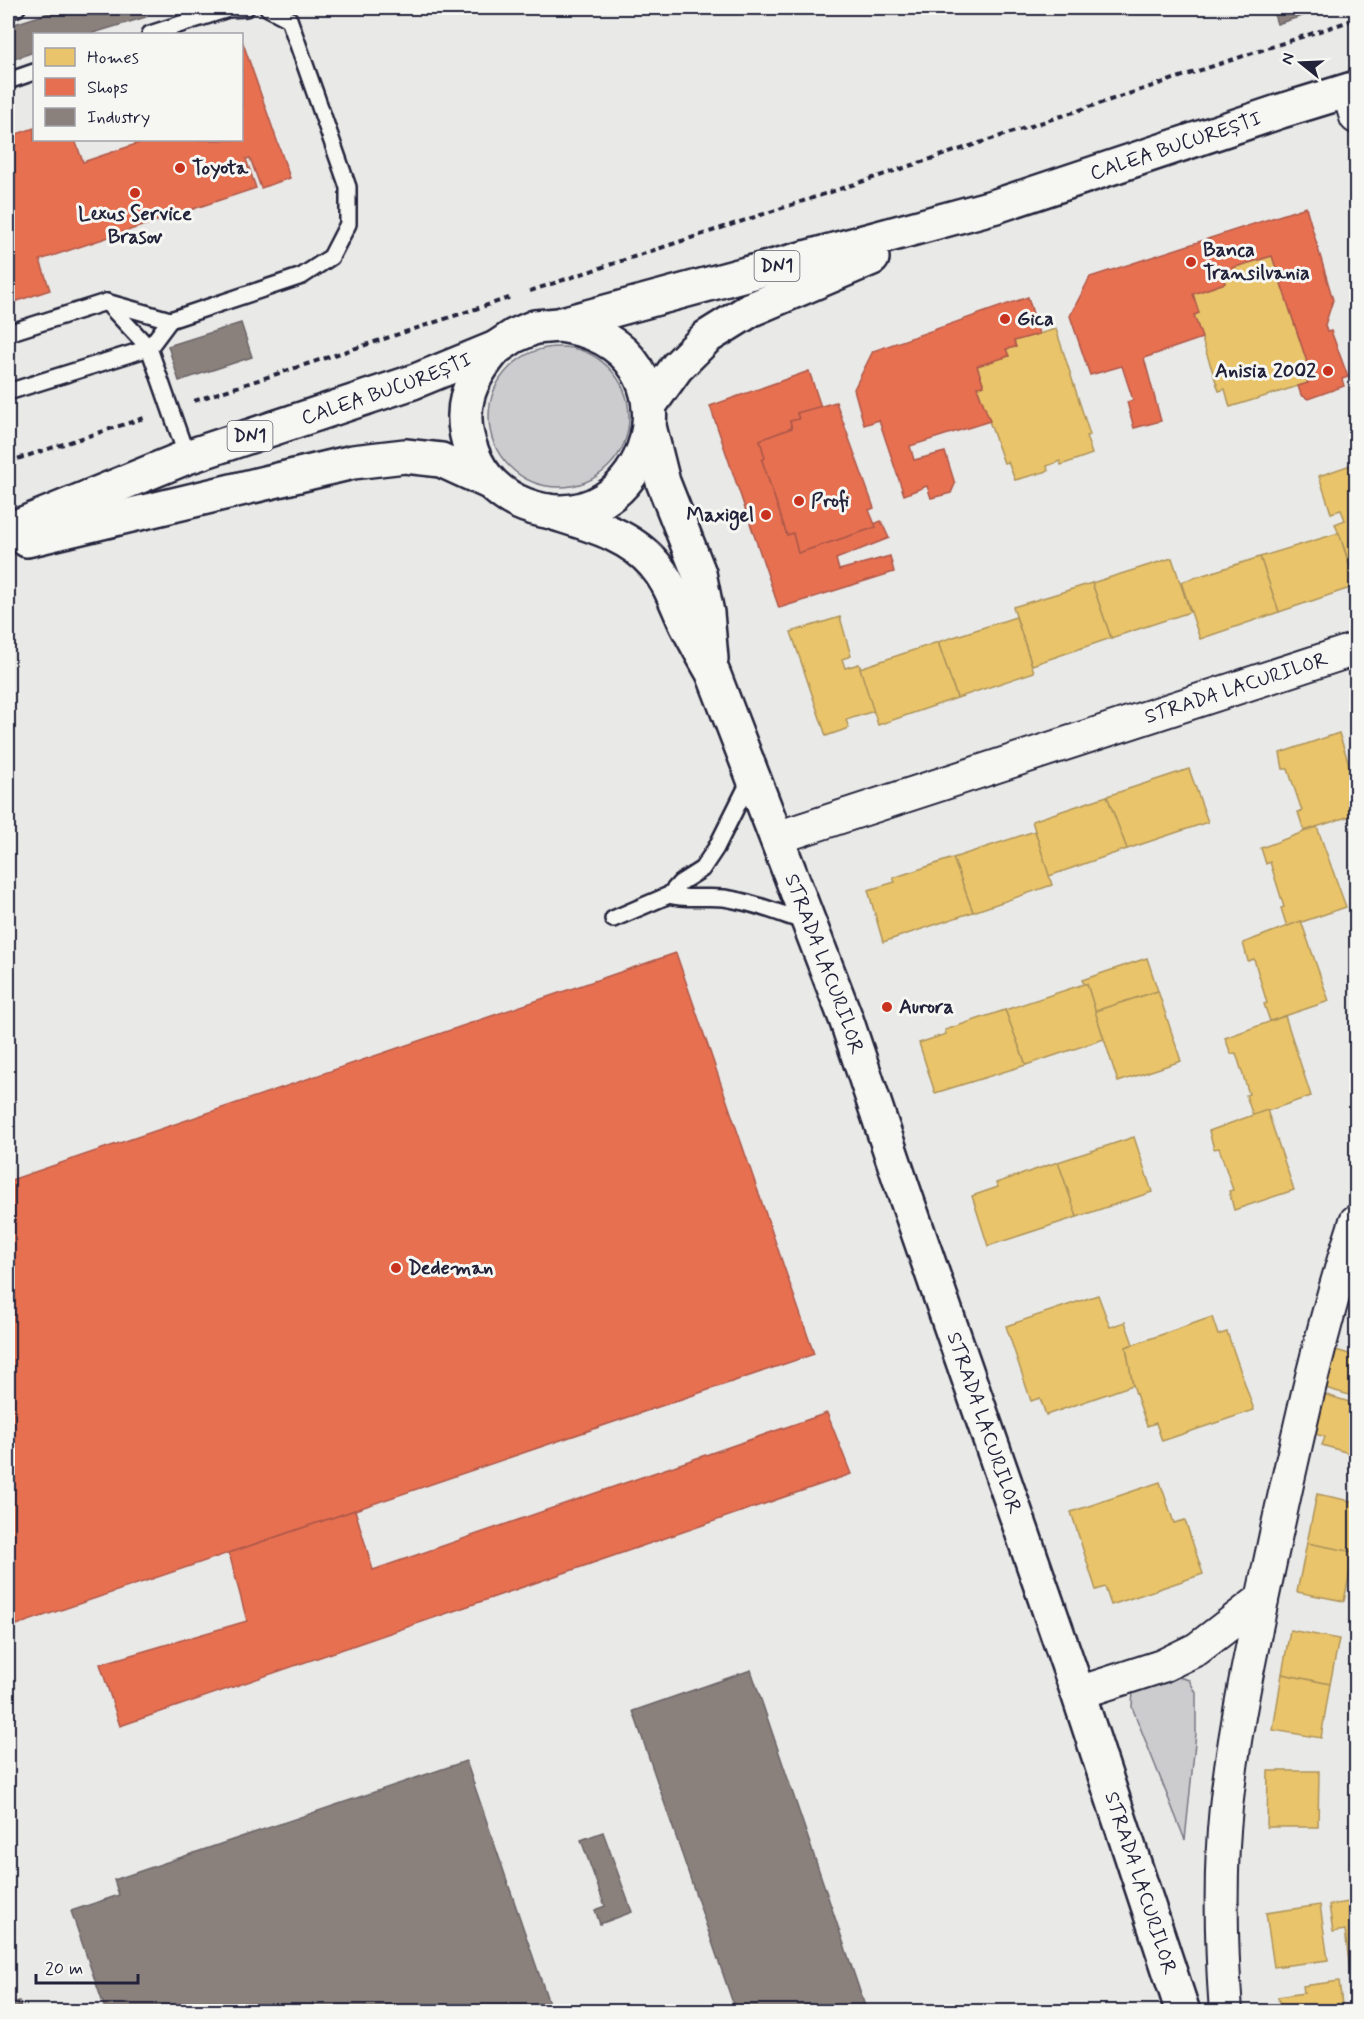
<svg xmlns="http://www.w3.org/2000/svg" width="1364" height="2019" font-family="Mynerve,sans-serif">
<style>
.green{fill:#ccccce;stroke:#777784;stroke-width:1.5}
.homes{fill:#e9c46a;stroke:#ad935c;stroke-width:1.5}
.shops{fill:#e76f51;stroke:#ac584a;stroke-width:1.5}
.industry{fill:#8a817c;stroke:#6b6468;stroke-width:1.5}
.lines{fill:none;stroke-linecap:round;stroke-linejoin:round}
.lane-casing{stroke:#22223b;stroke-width:20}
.street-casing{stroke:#22223b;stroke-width:36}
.secondary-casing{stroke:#22223b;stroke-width:38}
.primary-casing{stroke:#22223b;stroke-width:38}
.path{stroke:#22223b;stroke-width:4;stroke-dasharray:6 4.5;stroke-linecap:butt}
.lane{stroke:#f6f6f2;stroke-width:15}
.street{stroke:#f6f6f2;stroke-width:32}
.secondary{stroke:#f6f6f2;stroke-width:33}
.primary{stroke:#f6f6f2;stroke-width:33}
.poi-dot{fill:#c8321e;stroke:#f6f6f2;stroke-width:2}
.labels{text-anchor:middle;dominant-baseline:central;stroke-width:6;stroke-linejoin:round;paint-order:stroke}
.shield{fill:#f6f6f2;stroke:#626272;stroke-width:1.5}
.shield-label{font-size:18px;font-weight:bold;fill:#22223b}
.street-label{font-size:20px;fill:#22223b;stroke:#f6f6f2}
.poi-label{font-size:20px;font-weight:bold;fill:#22223b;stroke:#f6f6f2;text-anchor:start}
</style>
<rect width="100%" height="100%" fill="#e9e9e7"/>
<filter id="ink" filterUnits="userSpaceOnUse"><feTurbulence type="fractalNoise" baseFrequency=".0167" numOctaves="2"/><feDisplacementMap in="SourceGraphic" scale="12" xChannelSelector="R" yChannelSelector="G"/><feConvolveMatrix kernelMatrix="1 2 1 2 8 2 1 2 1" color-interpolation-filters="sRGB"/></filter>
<g filter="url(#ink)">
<g class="green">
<circle cx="559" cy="417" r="70"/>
<path d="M1175,1676L1189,1680L1196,1693V1733L1185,1840L1132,1707L1133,1691Z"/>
</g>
<g class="homes">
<path d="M1272,256L1307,362L1302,364L1308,383L1230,407L1225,389L1219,391L1194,315L1199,313L1193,294L1225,283L1223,277L1234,273L1232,268Z"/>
<path d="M1056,329L1090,435L1086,436L1092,454L1061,465L1060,461L1047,466L1048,471L1015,480L1008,462L1004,463L977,387L984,386L977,366L1009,356L1006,349L1016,347L1014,341Z"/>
<path d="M1356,463V571L1353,572L1335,524L1345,520L1341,510L1331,513L1319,476Z"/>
<path d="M1339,533L1356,586L1279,612L1260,557Z"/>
<path d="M1260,557L1279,612L1200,639L1181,582Z"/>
<path d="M1172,558L1190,612L1111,638L1092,583Z"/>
<path d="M1092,583L1111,638L1032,665L1013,607Z"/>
<path d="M840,617L851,656L842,659L845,668L859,664L874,711L846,720L849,728L826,736L791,632Z"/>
<path d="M1016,617L1034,672L957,698L938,642Z"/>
<path d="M938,642L957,698L878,725L860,668Z"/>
<path d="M1339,733L1356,786V814L1304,831L1298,812L1302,811L1288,769H1283L1280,753Z"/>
<path d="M1189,769L1208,822L1127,849L1107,796Z"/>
<path d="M1107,796L1127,849L1049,876L1032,821Z"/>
<path d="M1317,827L1346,907L1287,927L1281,908L1284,907L1270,862L1266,864L1261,848Z"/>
<path d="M1035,831L1052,885L973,912L953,858Z"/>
<path d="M953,858L973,912L883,942L868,890L895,882L893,878Z"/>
<path d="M1301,921L1329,1001L1270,1021L1264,1004L1267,1003L1254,959L1248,961L1243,943Z"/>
<path d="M1147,958L1158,991L1095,1011L1087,984H1084L1082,980Z"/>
<path d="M1084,984H1087L1104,1039L1026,1065L1005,1010Z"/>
<path d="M1158,991L1181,1061L1118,1082L1095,1011Z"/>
<path d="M1005,1010L1026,1065L935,1093L919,1043L946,1034L945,1030Z"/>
<path d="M1285,1016L1311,1096L1253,1116L1246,1095L1249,1094L1236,1053L1231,1054L1225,1038Z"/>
<path d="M1267,1110L1294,1190L1234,1210L1229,1191L1233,1190L1219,1148L1214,1149L1209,1131Z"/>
<path d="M1134,1137L1152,1192L1077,1217L1058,1162Z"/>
<path d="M1058,1162L1077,1217L988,1246L972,1196L998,1187L996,1183Z"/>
<path d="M1098,1295L1110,1327L1125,1322L1133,1344L1126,1347L1133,1385L1046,1415L1040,1398L1031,1401L1006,1326Z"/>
<path d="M1212,1317L1218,1335L1227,1332L1254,1410L1162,1441L1156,1423L1147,1426L1133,1385L1126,1347Z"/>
<path d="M1326,1347L1356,1356V1397L1315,1385Z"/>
<path d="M1317,1392L1356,1404V1440L1352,1454L1322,1445L1325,1437L1306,1431Z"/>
<path d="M1160,1482L1174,1523L1185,1520L1203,1574L1111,1605L1105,1587L1096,1590L1071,1512Z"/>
<path d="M1317,1494L1356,1502V1553L1307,1543Z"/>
<path d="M1307,1543L1354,1552L1344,1601L1297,1592Z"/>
<path d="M1290,1630L1339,1639L1330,1684L1282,1674Z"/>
<path d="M1282,1674L1330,1684L1321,1738L1273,1730Z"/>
<path d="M1268,1771H1319L1318,1827H1267Z"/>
<path d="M1356,1901V1970L1350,1971L1345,1930L1333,1932L1329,1905Z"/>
<path d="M1320,1905L1328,1960L1274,1967L1266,1913Z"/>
<path d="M1339,1981L1343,2012H1280L1278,1997L1304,1993L1303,1986Z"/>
</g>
<g class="shops">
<path d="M242,43H243L290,178L261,188L250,158L246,159L256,188L40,260L50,290L8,304V137L34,128V140H75L83,162L148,140H242Z"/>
<path d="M1306,207L1333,300L1325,325L1327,332L1331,331L1348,377L1342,379L1344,386L1308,399L1301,395L1298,386L1308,383L1302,364L1307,362L1272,256L1232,268L1234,273L1223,277L1225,283L1193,294L1199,313L1194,315L1202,338L1144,358L1161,421L1134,428L1127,402L1133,400L1122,366L1090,375L1070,316L1090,277Z"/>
<path d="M1028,297L1039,334L1014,341L1016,347L1006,349L1009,356L977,366L984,386L977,387L990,421L910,446L914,460L945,452L955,484L951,493L931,498L927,486L904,495L879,420L864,425L854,389L873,351Z"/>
<path d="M809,371L821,407L797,413L799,419L790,421L792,428L760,440L765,458L762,460L787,535L793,533L798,553L876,527L874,524L881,521L889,538L836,559L839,570L890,556L894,572L779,608L710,406Z"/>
<path d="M836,402L874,508L869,510L876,527L798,553L793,533L787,535L762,460L765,458L760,440L792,428L790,421L799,419L797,413Z"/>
<path d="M676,953L814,1354L8,1628V1181Z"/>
<path d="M827,1413L851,1474L120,1726L100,1664L247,1621L229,1553L355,1510L373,1570Z"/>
</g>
<g class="industry">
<path d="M65,8H143L146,17L90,34H34V52L8,61V26Z"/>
<path d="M1272,8H1327L1277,24Z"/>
<path d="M241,323L252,357L179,381L168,346Z"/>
<path d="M751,1670L867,2012H736L633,1711Z"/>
<path d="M466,1761L552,2012H106L71,1911L119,1895L114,1880Z"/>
<path d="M603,1832L632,1912L600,1924L595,1910L605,1906L581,1840Z"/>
<path d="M19,2001L22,2012H8V2005Z"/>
</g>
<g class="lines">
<g class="lane-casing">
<g id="lane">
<path d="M8,11L17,8"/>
<path d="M150,34L228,9L246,8"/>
<path d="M8,81L34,72"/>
<path d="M106,302L149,348L187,457"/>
<path d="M8,333L106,302L170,320L302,276L331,257L348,224V187L289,19L268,8"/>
<path d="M8,392L149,348L170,320"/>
<path d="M669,895C687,900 705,896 724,898C753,902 781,914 809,923"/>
<path d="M613,919L669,895L680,883L702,869L716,848L751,778"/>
</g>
</g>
<g class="street-casing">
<g id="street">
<path d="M1348,91L1356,117"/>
<path id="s1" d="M776,838L1356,649"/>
<path d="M1078,1693L1162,1666L1197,1649L1262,1599"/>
<path d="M1226,2012C1221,1944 1219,1875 1226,1807C1236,1715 1257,1624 1276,1534C1299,1429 1322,1324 1356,1221"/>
</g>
</g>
<g class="secondary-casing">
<g id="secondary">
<path d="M650,430L663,482L699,573L707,613L711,659"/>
<path id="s2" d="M548,511C584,523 628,533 654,564C670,582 676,603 686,624C695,641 704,657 713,673L846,1019L902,1186L1078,1693L1183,2012"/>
</g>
</g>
<g class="primary-casing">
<g id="primary">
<path d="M496,348C468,380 456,411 472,452C481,477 501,496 525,505C648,552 714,346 559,325"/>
<path d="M649,406L677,367L707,337L752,309L872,258"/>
<path id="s3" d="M8,530L187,457L413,382L496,348L514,336L535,327L558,325L996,206L1281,111L1356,88"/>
<path d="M27,540L353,462L405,456L441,460L489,482"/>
</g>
</g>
<g class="path">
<path d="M530,291L1356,19"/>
<path d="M194,401L512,297"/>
<path d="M8,462L147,417"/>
</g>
<use href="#lane" class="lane"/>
<use href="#street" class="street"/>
<use href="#secondary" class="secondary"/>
<use href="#primary" class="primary"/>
</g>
</g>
<g class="poi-dot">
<circle cx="180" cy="168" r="6"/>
<circle cx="135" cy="193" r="6"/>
<circle cx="1191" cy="262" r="6"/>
<circle cx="1005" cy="319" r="6"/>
<circle cx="1328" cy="371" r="6"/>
<circle cx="799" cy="501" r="6"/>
<circle cx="766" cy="515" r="6"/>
<circle cx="887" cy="1007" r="6"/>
<circle cx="396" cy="1268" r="6"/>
</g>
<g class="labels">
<g class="shield">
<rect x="754.5" y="251" width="45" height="30" rx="4.5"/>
<rect x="227.5" y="421" width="45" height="30" rx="4.5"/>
</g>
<g class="shield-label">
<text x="777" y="266">DN1</text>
<text x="250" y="436">DN1</text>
</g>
<g class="street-label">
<text stroke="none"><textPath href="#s3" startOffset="1232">CALEA BUCUREȘTI</textPath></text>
<text stroke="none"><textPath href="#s3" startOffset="404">CALEA BUCUREȘTI</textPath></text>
<text stroke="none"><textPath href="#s1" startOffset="484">STRADA LACURILOR</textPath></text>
<text stroke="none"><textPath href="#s2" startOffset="556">STRADA LACURILOR</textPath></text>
<text stroke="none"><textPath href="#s2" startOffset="1042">STRADA LACURILOR</textPath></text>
<text stroke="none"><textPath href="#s2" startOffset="1528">STRADA LACURILOR</textPath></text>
</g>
<g class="poi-label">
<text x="192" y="168">Toyota</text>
<text x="135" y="214" text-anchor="middle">Lexus Service<tspan x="135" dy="23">Brasov</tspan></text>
<text x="1203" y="250">Banca<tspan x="1203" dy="23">Transilvania</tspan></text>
<text x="1017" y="319">Gica</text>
<text x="1316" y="371" text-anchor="end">Anisia 2002</text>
<text x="811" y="501">Profi</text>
<text x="754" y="515" text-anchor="end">Maxigel</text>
<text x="899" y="1007">Aurora</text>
<text x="408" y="1268">Dedeman</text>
</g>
</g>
<rect width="1364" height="2019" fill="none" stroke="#f6f6f2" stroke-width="30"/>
<rect x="15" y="15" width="1334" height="1989" fill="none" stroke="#22223b" stroke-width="2" filter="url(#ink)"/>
<rect x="33" y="33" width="210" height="108" fill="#f6f6f2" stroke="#a1a1a9" stroke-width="1.5"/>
<rect x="45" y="48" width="30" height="18" fill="#e9c46a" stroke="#a1a1a9" stroke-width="1.5"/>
<text x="87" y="63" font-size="18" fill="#22223b">Homes</text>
<rect x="45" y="78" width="30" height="18" fill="#e76f51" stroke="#a1a1a9" stroke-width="1.5"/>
<text x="87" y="93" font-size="18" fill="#22223b">Shops</text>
<rect x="45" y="108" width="30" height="18" fill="#8a817c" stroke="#a1a1a9" stroke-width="1.5"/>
<text x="87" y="123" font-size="18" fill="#22223b">Industry</text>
<g transform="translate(1301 63) rotate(288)" stroke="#f6f6f2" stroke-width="4.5" paint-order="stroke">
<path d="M0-4.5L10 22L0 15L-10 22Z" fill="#22223b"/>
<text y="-9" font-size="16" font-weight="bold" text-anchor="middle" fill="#22223b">N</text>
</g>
<path d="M36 1974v9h102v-9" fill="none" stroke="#22223b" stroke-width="3"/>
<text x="45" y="1974" font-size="18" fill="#22223b" stroke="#f6f6f2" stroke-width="4.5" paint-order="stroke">20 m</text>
</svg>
